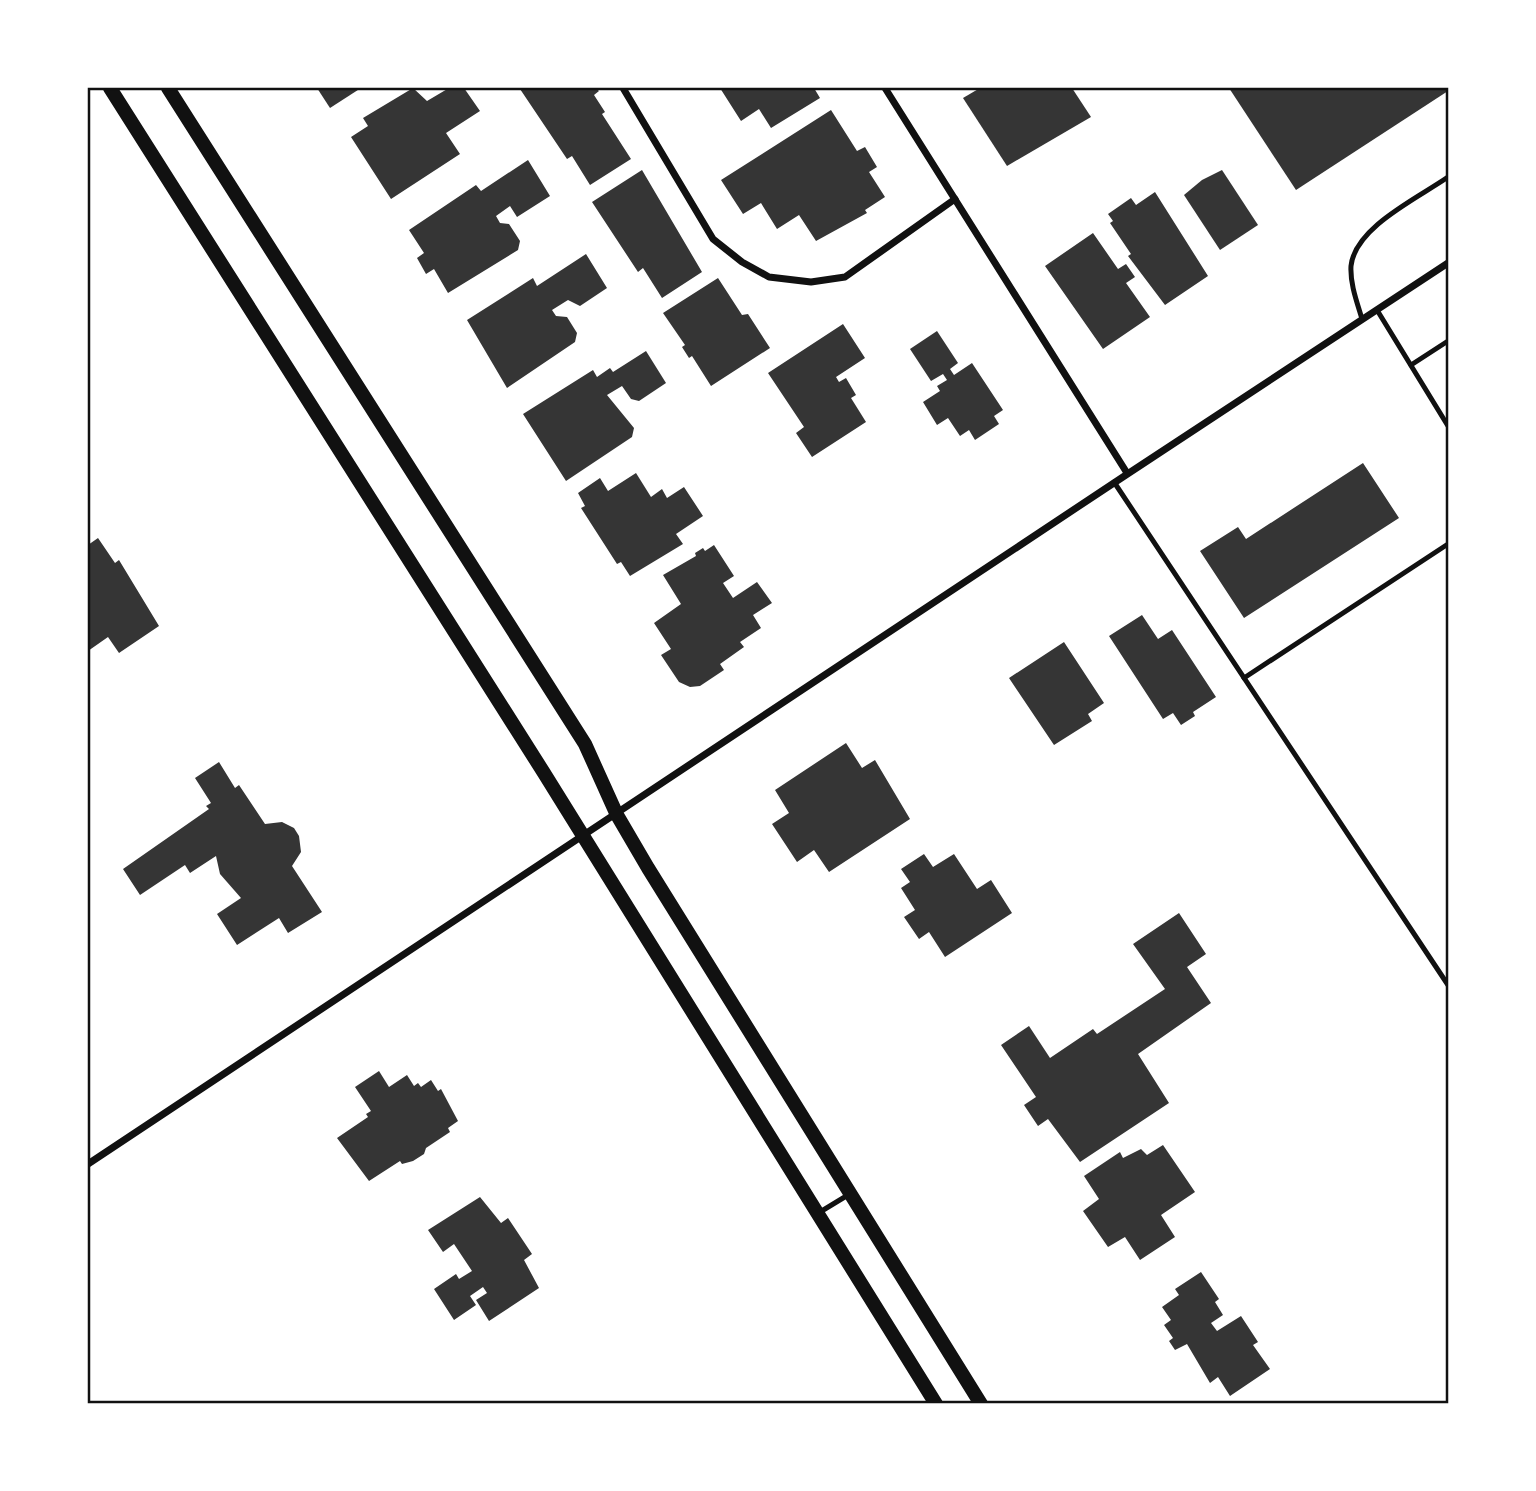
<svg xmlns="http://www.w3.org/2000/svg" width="1536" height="1491" font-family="Commissioner,sans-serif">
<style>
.building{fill:#353535}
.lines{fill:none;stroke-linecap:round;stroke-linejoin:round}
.service{stroke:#111;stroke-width:5}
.minor{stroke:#111;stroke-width:7}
.secondary{stroke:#111;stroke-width:14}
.neatline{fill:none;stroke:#111;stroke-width:2.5}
</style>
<rect width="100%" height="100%" fill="#fff"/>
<g class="building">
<path d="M317,88H361L330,108Z"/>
<path d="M413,88L427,101L449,88H464L480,111L446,133L460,154L391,199L351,137L368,126L363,118Z"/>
<path d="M523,88H596L599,91L594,95L605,112L602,114L631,159L590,185L572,156L567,159L520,89Z"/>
<path d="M720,88H814L820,98L771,128L759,109L741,121Z"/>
<path d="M980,88H1072L1091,117L1007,166L963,98Z"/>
<path d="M1229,88H1448V91L1296,190Z"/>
<path d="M831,110L857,151L865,147L877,167L869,172L885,197L865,210L867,213L816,241L799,215L777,229L761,203L743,214L721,180Z"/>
<path d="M528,160L550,196L517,217L510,206L496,216L500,223L509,224L520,241L518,250L448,293L434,269L426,274L417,258L424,253L409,230L476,185L481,191Z"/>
<path d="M642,170L702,272L662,298L643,268L638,272L592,202Z"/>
<path d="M1222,170L1258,225L1220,250L1184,195L1202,180Z"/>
<path d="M1155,192L1208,276L1165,305L1128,256L1131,254L1110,223L1113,221L1108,214L1131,198L1136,205Z"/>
<path d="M1093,233L1118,269L1126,264L1135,277L1126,283L1150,317L1103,349L1045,266Z"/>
<path d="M586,254L607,288L580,306L568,300L552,310L556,316L567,317L577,333L575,342L507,388L467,320L533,278L537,286Z"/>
<path d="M718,278L742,315L748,314L770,348L711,386L692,356L689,358L682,347L685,345L663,313Z"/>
<path d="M843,324L865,358L836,377L839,382L846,378L856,395L851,398L866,422L812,457L796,433L804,427L768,373Z"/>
<path d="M937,331L958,363L950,369L954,375L972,363L1003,410L994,416L999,424L975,440L969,430L960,436L948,418L937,425L923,402L940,391L937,386L947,380L943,374L931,381L910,349Z"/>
<path d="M646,351L666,383L639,401L631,399L622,386L607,395L634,428L632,437L566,481L523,414L593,370L597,377L610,368L613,372Z"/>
<path d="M1363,463L1399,518L1244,618L1200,551L1238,527L1246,539Z"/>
<path d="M636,473L651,497L662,489L667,498L684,487L703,516L676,534L683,544L630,576L621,562L617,564L581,508L585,506L578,493L600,478L608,491Z"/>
<path d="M98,538L115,563L119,560L159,626L119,653L108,637L88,651V545Z"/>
<path d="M714,545L734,576L723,583L733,598L757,582L772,603L753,615L761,628L740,642L744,647L720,664L724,670L700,686L690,687L679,682L661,655L671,649L654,623L681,604L663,575L696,556L695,553L703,548L705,551Z"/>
<path d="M1142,615L1158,639L1172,630L1216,697L1193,712L1195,716L1181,725L1173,713L1163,719L1109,636Z"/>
<path d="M1064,642L1104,703L1088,714L1092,721L1054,745L1009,678Z"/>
<path d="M846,743L862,768L875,760L910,819L829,872L814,850L797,862L772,824L789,813L775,790Z"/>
<path d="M219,762L235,788L239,785L265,824L282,822L294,828L299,836L301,852L292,866L322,912L288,933L279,918L237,945L217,914L241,898L220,874L216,856L190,873L185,865L140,895L123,869L209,809L206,806L211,803L195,778Z"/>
<path d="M924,854L933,867L954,854L977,889L991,880L1012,913L945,957L929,932L919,939L904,917L915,910L901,888L910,882L901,869Z"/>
<path d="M1179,913L1206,954L1187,967L1211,1003L1138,1054L1169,1103L1080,1162L1048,1119L1038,1126L1024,1105L1036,1097L1001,1045L1029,1026L1050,1058L1093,1029L1097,1034L1165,989L1133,944Z"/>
<path d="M379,1071L389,1087L407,1075L414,1086L418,1083L421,1087L431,1080L438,1091L441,1089L458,1121L448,1128L450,1132L426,1148L424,1154L413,1161L402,1164L400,1161L369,1181L337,1138L368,1117L366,1114L371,1111L355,1087Z"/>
<path d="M1163,1145L1195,1192L1161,1215L1175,1237L1140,1260L1125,1237L1108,1247L1083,1211L1099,1199L1084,1176L1120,1152L1123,1158L1141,1149L1147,1155Z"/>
<path d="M480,1197L501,1223L508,1218L532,1254L524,1260L539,1288L489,1321L476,1300L487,1293L483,1287L470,1296L476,1305L454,1320L434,1289L456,1274L459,1279L472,1271L454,1244L443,1252L428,1230Z"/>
<path d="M1201,1272L1219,1299L1215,1302L1223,1315L1211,1323L1217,1331L1241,1316L1258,1342L1253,1345L1270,1369L1230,1396L1218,1377L1210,1383L1187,1344L1175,1350L1169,1341L1173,1338L1164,1325L1171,1320L1162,1307L1179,1295L1175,1289Z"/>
</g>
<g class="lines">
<g class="service">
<path d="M1377,310L1448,426"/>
<path d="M1362,319C1357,302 1350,284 1351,266C1355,227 1418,198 1448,177"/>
<path d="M1411,365L1448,341"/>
<path d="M1114,482L1448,985"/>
<path d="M1244,678L1448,544"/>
<path d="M820,1212L848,1195"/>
</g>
<g class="minor">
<path d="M623,88L713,239L742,262L769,277L811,282L845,277L955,199"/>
<path d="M885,88L1127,473"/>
<path d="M88,1164C541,864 993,561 1448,263"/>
</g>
<g class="secondary">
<path d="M110,88L544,773L936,1404"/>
<path d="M168,88L585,744L617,815L648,868L981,1404"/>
</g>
</g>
<rect width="1536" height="1491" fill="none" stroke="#ffffff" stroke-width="178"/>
<rect x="89" y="89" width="1358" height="1313" class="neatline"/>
</svg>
